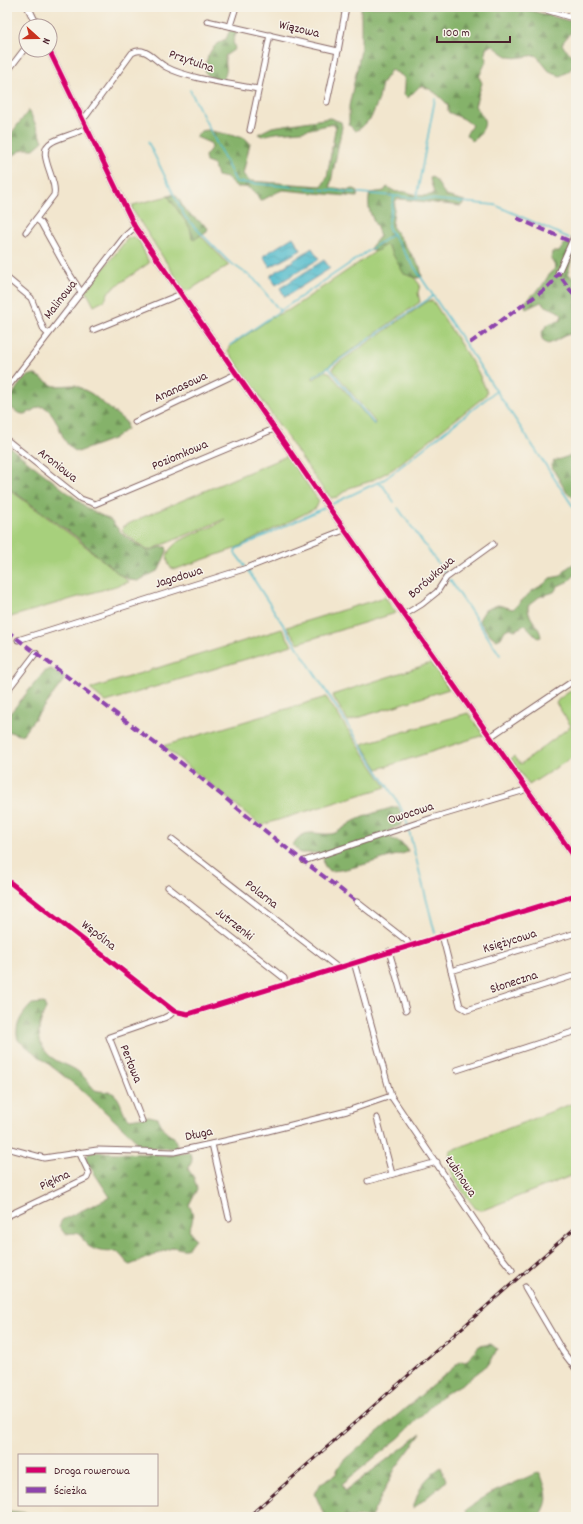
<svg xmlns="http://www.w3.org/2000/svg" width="583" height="1524" font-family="Dekko,sans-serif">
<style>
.grass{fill:#a7d07b;stroke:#787853}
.forest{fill:url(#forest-firs);stroke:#68684b}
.water{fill:url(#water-waves);stroke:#4e6e7c}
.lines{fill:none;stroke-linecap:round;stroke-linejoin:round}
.stream{stroke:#51bccd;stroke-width:1.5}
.minor-casing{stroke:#856564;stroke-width:7}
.tertiary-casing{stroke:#856564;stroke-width:8}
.minor{stroke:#fff;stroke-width:5}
.tertiary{stroke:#fff;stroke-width:6}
.rail-casing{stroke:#4a1f2b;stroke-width:3}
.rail{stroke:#f7f3e8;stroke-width:1.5;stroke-dasharray:4.5;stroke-linecap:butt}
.quiet{stroke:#8e44ad;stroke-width:4;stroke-dasharray:8 4;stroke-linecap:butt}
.cycleway-casing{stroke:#f7f3e8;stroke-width:8}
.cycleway{stroke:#d6006c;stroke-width:5}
.labels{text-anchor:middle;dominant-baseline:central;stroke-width:3;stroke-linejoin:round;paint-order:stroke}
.street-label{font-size:13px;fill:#4a1f2b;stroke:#f7f3e8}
</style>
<defs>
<pattern id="forest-firs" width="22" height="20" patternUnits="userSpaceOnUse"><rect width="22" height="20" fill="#85b26b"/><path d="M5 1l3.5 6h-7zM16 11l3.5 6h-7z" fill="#6f9058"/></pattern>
<pattern id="water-waves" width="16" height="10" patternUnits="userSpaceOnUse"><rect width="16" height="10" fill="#51bccd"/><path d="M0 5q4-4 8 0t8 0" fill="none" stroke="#4598a7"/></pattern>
</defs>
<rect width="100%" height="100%" fill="#f7f3e8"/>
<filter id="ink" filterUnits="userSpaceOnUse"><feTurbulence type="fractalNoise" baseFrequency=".025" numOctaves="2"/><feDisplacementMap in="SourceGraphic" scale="8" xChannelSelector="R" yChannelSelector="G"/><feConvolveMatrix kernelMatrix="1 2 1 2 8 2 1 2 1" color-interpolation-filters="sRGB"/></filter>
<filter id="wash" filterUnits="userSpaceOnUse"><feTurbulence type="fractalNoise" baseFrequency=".012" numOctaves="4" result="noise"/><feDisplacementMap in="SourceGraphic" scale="16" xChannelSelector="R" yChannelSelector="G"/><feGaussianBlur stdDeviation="0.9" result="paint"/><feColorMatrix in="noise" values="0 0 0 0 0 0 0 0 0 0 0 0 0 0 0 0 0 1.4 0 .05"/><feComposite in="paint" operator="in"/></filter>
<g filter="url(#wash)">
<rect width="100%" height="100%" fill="#f2e6ce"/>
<g class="grass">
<path d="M168,196L190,228L195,239L200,235L229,265L188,291L184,290L132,209L133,205Z"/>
<path d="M133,237L139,240L149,263L109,291L105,300L94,306L86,291L128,238Z"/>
<path d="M385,245L391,248L420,285L418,293L420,302L312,378L314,379L325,371L329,372L374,425L375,422L333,370L334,366L428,301H433L478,372L487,392L485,396L393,469L371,481L349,488L337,497L331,498L323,489L228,351L229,347L274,316L289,310Z"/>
<path d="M287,456L319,501L316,508L234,549L176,569C171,569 169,567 168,562C161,538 213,531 225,519L150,550H147L124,533L122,530L124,526L143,517Z"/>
<path d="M7,488L74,537L129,582L7,618Z"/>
<path d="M385,597L396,613L298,643L287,627Z"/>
<path d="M282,629L292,645L106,702L90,689Z"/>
<path d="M431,663L449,689L348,721L332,695Z"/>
<path d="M576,687V755L529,785L511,759L514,756L521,764L571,726L556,703L559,699Z"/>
<path d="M326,697L386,787L265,824L263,827L163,746Z"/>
<path d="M468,713L484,735L378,769L362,744Z"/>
<path d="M576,1102V1174L483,1210L476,1209C463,1192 446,1174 450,1151Z"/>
</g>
<g class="forest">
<path d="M361,7H518L573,22C574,34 567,35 562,44L565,49L576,58C575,68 568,72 560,76L549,71L536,55C513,58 511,62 493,45L486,48L485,54L487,59L479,77L482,83L475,106C482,116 489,121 481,132C478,136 477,138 472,141L466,135L472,125L464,119L448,112V105C441,97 430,87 420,86L408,98L404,95C406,78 407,77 391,70L382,83L379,99L371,118L361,128L355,131L349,125V106L361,50Z"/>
<path d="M230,30L237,32L233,41L235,49L225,56C225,67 229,68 223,80C215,81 210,78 205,72C205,57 213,43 226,39Z"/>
<path d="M29,110L43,141L34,149H24L7,159V139Z"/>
<path d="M330,118L341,122L342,127L330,187L347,190L354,189L358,191L357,197L284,190C276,191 266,200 260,200C253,190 251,186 237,187L227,178L217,176L214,165L206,162L205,156L212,147L210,143L196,137L201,131L207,130L245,138L250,143L243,174L249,181L322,186L327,177L335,130L336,127L333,124L301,131L275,133L262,136L258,134L272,127Z"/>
<path d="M431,177L435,179L446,196L465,201L461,206L401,199H397L395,202L392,226L420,267L422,277L417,278L404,274L388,246L385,245L377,251L371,250V247L380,236C375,220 365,211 370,193L384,191L387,187L396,192C408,189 423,201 434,193L430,179Z"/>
<path d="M174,194C180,198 181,205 185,210C192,218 201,221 208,228L207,231L195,239L192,238L190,228L168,196Z"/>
<path d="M565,243L575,246L568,273L576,282V339L572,334C564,334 556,342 548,344L543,341L541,335C545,325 549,322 560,321L562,315C556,308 547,309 541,302L526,309L524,303L542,286L550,273L556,268L551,259L552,252H559Z"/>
<path d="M34,374L54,386L75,385L92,394L126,422L127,429L113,439L78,452C59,445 62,420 46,408C38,403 31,414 24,414C18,414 14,410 10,407L9,402C15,391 21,377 34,374Z"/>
<path d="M7,445L90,510L111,520L122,534L147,551L161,547H166L167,551L159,570L138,581L130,580L119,574L75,536L7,487Z"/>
<path d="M576,448V499L567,493L551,466L554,461L572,455Z"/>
<path d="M576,562V574L569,581L558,586L554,592L539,597L528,606C527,619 540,625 541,637L538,638L525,625L515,630L510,628L505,630L501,638L497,640C489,635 484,628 479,620L485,610L498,605L513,609L532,591L544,584L550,578L561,576L567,568Z"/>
<path d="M51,669L64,677V680L23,734L19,735L7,731V717L44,672Z"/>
<path d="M394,807H398L404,820L401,825L389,830L388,834L392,839L401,843L406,847L408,851L405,853C382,858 350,871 329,871L324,865L323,857L318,853H300L293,845C304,824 321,838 335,833C342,830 349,823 356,820C368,814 382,811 394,807Z"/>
<path d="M44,1003L46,1009C37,1026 35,1043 51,1057C58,1063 69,1065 76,1070C84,1075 89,1084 95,1090C100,1092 107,1091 111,1092C123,1098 120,1113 130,1119L149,1116L158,1118C163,1128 164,1133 174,1137L178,1148H135L136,1142L133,1137L79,1088L18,1040C14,1025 22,1014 32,1004Z"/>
<path d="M93,1152L169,1155L187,1152L190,1153L192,1161L188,1169L194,1178L197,1189L189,1205C194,1215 194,1219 189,1229L195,1239C186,1248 191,1252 174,1247L130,1265C124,1261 122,1255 116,1251C106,1253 93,1251 86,1244C83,1240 82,1236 78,1234C74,1232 69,1234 65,1234L59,1226L62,1220L110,1197L87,1162L86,1158L89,1153Z"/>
<path d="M491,1344L497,1349L490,1363L467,1381L440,1397L400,1437L342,1484L345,1491L421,1434L395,1469L371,1517H325L315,1494L321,1483L336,1474L338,1468L346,1459L461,1361L466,1362L479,1346Z"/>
<path d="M441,1467L446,1480L444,1483L413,1509C419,1488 423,1480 441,1467Z"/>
<path d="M539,1472L541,1475C547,1492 551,1501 539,1517H468L466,1510L487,1495Z"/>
<path d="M7,1509L9,1511L28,1513L33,1517H7Z"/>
</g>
<g class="water">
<path d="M293,237L301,250L270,267L263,256Z"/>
<path d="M312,248L319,259L276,285L271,278V275Z"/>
<path d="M324,260L330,268L329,269L285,297L280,288Z"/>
</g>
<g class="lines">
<g class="stream">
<path d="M190,90L236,182L495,205L569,238"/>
<path d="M148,142L185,217L228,261L254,279L280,311"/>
<path d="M394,197L388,225L389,229L576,511"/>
<path d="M416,199L435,99"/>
<path d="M230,345L393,234"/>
<path d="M329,368L374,424"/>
<path d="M314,377L433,296"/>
<path d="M378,483L383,486L394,502"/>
<path d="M332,504L385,479L496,391"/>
<path d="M398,508L445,573"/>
<path d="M245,566L235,553L236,549L324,508"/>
<path d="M247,569L399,804L406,819L435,933"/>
<path d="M450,580L500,655"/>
</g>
</g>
</g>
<g filter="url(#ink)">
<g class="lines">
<g class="minor-casing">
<g id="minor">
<path d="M536,7L576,19"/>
<path d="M207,21L338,51"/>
<path d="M230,26L236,7"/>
<path d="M7,72L26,47"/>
<path d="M327,102L338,51L346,7"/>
<path d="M82,118L86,116L132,53C145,45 155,61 166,67C188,79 233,84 258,89"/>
<path d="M250,130L270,35"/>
<path d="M36,219L41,223L66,268L81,292"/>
<path d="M26,232L54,195C58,179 34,151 52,142C63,136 75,134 86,128"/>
<path d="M558,273L576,232"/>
<path d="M7,278L31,298L44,330L48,334"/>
<path d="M93,330L181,294"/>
<path d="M7,388L125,236L135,227"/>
<path d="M135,422L236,374"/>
<path d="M7,440L81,499L95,504L274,429"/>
<path d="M404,615L422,604L437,592L446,578L493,544"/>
<path d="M18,640L247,568L344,530"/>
<path d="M7,691L36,653"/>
<path d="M490,737L576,679"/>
<path d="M172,839L337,967"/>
<path d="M304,861L432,818L522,791L526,788"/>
<path d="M7,880L174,1011L188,1014L576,895"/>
<path d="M168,887L284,978L285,983"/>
<path d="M357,902L407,941L409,945"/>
<path d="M442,935L460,1006L467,1010L576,975"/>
<path d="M389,951L406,1010"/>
<path d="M354,962L391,1096L488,1240L512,1270"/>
<path d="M451,971L576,933"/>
<path d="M457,1070L576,1031"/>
<path d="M377,1118L392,1174"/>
<path d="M142,1121L109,1037L164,1018L170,1015L174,1011"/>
<path d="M212,1144L229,1218"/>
<path d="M7,1148L44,1158L97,1150L174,1152L252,1135L347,1111L391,1096"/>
<path d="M368,1181L437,1162"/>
<path d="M7,1216L87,1178L89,1173L79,1152"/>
<path d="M525,1287L563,1352L576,1369"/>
</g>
</g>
<g class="tertiary-casing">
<g id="tertiary">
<path d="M28,7L37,26"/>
<path d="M49,50L135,227L316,489L576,859"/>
</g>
</g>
<use href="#minor" class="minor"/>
<use href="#tertiary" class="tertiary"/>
<g class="rail-casing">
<path id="rail" d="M248,1517L576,1227"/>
</g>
<use href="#rail" class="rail"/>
<g class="quiet">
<path d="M517,218L576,244"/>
<path d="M470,343L548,287L552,283L558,273L576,298"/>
<path d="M7,631L197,775L280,843L357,902"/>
</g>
<g class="cycleway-casing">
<g id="cycleway">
<path d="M49,50L135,227L316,489L576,859"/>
<path d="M7,880L174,1011L188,1014L576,895"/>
</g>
</g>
<use href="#cycleway" class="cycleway"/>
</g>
</g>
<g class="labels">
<g class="street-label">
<text transform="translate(299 30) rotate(13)">Wiązowa</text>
<text transform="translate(191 62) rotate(19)">Przytulna</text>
<text transform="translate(61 300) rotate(-52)">Malinowa</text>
<text transform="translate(181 388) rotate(-25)">Ananasowa</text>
<text transform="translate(180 456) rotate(-23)">Poziomkowa</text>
<text transform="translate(57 466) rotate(38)">Aroniowa</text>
<text transform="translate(179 578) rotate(-17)">Jagodowa</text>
<text transform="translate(432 578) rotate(-41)">Borówkowa</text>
<text transform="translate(411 814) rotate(-18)">Owocowa</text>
<text transform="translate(261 895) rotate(38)">Polarna</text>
<text transform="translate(234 925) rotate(38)">Jutrzenki</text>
<text transform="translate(98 936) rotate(38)">Wspólna</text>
<text transform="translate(510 942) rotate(-17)">Księżycowa</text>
<text transform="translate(514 983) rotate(-18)">Słoneczna</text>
<text transform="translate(130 1064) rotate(68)">Perłowa</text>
<text transform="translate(199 1135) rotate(-12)">Długa</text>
<text transform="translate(460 1177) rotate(56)">Łubinowa</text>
<text transform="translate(55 1181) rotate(-25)">Piękna</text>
</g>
</g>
<rect width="583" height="1524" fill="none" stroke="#f7f3e8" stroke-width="24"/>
<rect x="18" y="1454" width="140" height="52" fill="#f7f3e8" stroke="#b29e9c"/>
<rect x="26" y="1467" width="20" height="6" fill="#d6006c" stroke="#b29e9c"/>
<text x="54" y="1474" font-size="12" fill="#4a1f2b">Droga rowerowa</text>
<rect x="26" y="1487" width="20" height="6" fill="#8e44ad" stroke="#b29e9c"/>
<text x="54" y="1494" font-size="12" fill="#4a1f2b">Ścieżka</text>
<g transform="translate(38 38) rotate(111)"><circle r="19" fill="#f7f3e8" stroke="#b29e9c"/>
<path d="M0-3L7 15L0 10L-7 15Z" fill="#c8321e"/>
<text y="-6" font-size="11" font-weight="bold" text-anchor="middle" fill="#4a1f2b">N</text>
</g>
<path d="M437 36v6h73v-6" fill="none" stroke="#4a1f2b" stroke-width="2"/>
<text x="443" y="36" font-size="12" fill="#4a1f2b" stroke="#f7f3e8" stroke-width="3" paint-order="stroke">100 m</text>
</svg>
